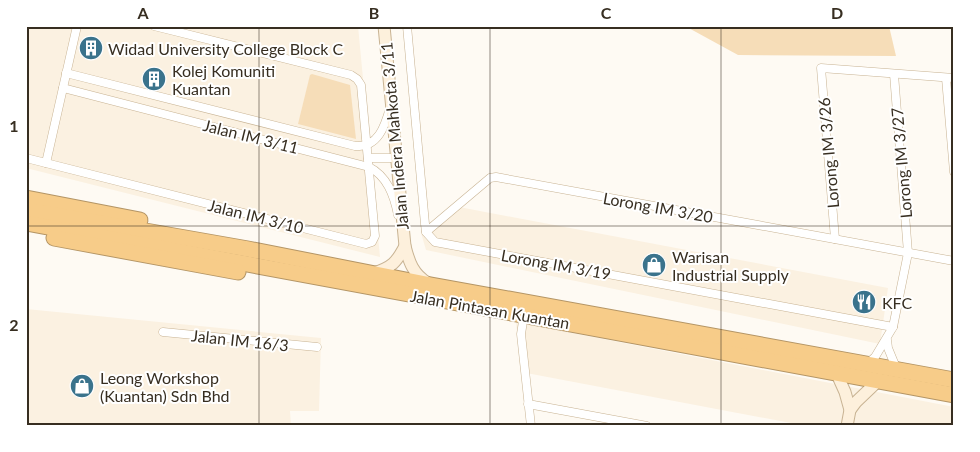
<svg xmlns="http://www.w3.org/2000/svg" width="980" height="452" font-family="Lato,sans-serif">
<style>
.built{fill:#fbf1e1}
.green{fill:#f6ddb8}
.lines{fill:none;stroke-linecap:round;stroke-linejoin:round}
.street-casing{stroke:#c8b393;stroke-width:9}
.secondary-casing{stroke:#c8b393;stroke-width:13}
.highway-casing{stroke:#b49565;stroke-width:17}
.street{stroke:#fff;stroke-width:8}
.secondary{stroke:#fdf0dc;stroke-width:11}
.highway{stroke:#f7cc89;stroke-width:15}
.grid{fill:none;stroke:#372e21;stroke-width:1;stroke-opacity:0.55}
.labels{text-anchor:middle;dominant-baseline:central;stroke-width:4;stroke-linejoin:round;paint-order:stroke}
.poi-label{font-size:16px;fill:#372e21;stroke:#fff;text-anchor:start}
.street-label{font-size:16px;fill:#372e21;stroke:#fff}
.neatline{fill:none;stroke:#372e21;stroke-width:2}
.grid-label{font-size:16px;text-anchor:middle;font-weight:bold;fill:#372e21}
</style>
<rect width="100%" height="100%" fill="#fefaf3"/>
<g class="built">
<path d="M26,26H358L380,257L26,168Z"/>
<path d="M459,207L888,288L880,344L426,250L421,233Z"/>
<path d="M26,309L321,338L319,411H290L291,426H26Z"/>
<path d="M516,322L954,407V426H807L521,372Z"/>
</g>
<g class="green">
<path d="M685,26H889L896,56L738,55Z"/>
<path d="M312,74L350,85L356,139L298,124L310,75Z"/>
</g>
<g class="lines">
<g class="street-casing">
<g id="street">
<path d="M407,26L425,224L426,232L435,242L893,327"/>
<path d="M66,73L355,146C378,148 385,126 390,108"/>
<path d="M946,78L954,172"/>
<path d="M63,88L369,167C387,176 394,195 398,215"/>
<path d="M26,158L366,244L372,242L375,236L361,85L357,79L351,75L154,26"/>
<path d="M368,158H396"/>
<path d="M46,163L77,26"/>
<path d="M426,232L490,178L496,177L954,261"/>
<path d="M835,239L821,68L954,78"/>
<path d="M524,315L521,334L531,426"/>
<path d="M163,332L317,347"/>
<path d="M887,340L888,348L897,370"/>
<path d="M867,364L875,357L893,327L908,253L894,74"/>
<path d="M528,404L647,426"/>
</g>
</g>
<g class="secondary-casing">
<g id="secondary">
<path d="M384,26L405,246C409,262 413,274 428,283"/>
<path d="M374,273C392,267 396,263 405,246"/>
<path d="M836,372L845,392L850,410L847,426"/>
<path d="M850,410L856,402L878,381"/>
</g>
</g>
<g class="highway-casing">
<g id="highway">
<path d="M26,198L140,220"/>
<path d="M26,210L248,249L431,285L954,380"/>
<path d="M26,223L954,395"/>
<path d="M54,238L238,272"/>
</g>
</g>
<use href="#street" class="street"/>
<use href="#secondary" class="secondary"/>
<use href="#highway" class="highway"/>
</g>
<path class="grid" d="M259,26V426M490,26V426M721,26V426M26,226H954"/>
<defs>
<g id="building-disc" transform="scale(1.25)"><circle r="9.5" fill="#3a738c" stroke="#fff"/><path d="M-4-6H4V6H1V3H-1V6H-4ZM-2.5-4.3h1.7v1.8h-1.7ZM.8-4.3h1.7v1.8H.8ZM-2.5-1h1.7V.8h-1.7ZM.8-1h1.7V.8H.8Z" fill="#fff"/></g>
<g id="shop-disc" transform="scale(1.25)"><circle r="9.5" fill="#3a738c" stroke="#fff"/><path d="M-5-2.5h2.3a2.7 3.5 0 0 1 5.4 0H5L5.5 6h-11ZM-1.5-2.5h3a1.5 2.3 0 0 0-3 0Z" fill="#fff"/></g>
<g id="restaurant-disc" transform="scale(1.25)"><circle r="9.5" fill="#3a738c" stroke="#fff"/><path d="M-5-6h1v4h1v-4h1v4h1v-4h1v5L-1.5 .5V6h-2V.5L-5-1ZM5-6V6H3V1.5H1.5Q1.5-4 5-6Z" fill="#fff"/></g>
</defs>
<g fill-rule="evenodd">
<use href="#building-disc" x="91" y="48"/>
<use href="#building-disc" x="154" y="79"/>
<use href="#shop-disc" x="654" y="265"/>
<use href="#restaurant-disc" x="864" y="302"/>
<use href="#shop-disc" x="82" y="386"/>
</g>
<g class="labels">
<g class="poi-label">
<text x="108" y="48">Widad University College Block C</text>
<text x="172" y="70">Kolej Komuniti<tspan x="172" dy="18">Kuantan</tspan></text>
<text x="672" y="256">Warisan<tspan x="672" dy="18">Industrial Supply</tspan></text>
<text x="882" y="302">KFC</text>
<text x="100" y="377">Leong Workshop<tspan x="100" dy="18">(Kuantan) Sdn Bhd</tspan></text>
</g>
<g class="street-label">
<text transform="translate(251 136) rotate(14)">Jalan IM 3/11</text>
<text transform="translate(394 136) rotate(-95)">Jalan Indera Mahkota 3/11</text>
<text transform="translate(828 153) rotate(-95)">Lorong IM 3/26</text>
<text transform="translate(901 163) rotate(-95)">Lorong IM 3/27</text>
<text transform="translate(658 207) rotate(10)">Lorong IM 3/20</text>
<text transform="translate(256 216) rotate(14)">Jalan IM 3/10</text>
<text transform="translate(556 264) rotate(10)">Lorong IM 3/19</text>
<text transform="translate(490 309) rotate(10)">Jalan Pintasan Kuantan</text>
<text transform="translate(240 340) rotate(6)">Jalan IM 16/3</text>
</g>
</g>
<rect width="980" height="452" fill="none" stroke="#ffffff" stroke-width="55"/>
<rect x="28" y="28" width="924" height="396" class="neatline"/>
<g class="grid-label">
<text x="143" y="19">A</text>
<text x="374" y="19">B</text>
<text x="606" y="19">C</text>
<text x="837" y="19">D</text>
<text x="14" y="132">1</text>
<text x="14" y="331">2</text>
</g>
</svg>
